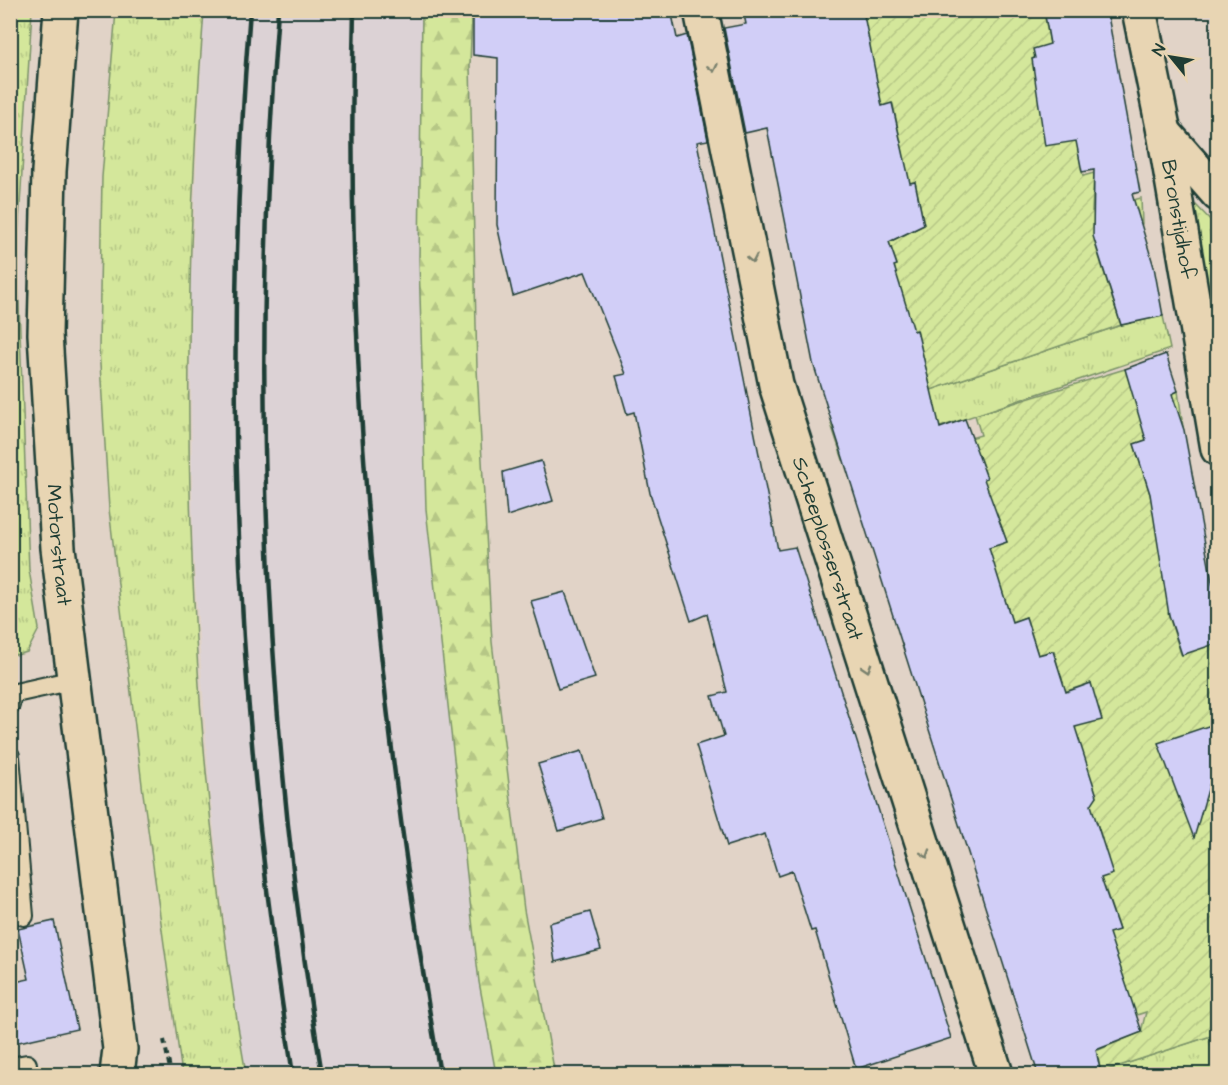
<svg xmlns="http://www.w3.org/2000/svg" width="1228" height="1085" font-family="'Architects Daughter',sans-serif">
<style>
.built{fill:#dcd2d5}
.grass{fill:url(#grass-tufts);stroke:#7a9268;stroke-width:1.5}
.forest{fill:url(#forest-firs);stroke:#7a9268;stroke-width:1.5}
.garden{fill:url(#garden-furrows);stroke:#7a9268;stroke-width:1.5}
.building{fill:#d1cef7;stroke:#1f3d34;stroke-width:1.5}
.lines{fill:none;stroke-linecap:round;stroke-linejoin:round}
.service-casing{stroke:#1f3d34;stroke-width:22}
.minor-casing{stroke:#1f3d34;stroke-width:38}
.tertiary-casing{stroke:#1f3d34;stroke-width:38}
.path{stroke:#1f3d34;stroke-width:4;stroke-dasharray:6 4.5;stroke-linecap:butt}
.service{stroke:#e8d5b3;stroke-width:18}
.minor{stroke:#e8d5b3;stroke-width:33}
.tertiary{stroke:#e8d5b3;stroke-width:33}
.rail{stroke:#1f3d34;stroke-width:4.5}
.oneway{stroke:#79816d}
.labels{text-anchor:middle;dominant-baseline:central;stroke-width:4.5;stroke-linejoin:round;paint-order:stroke}
.street-label{font-size:21px;fill:#1f3d34;stroke:#e8d5b3}
</style>
<defs>
<pattern id="grass-tufts" width="24" height="20" patternUnits="userSpaceOnUse" patternTransform="scale(1.5)"><rect width="24" height="20" fill="#d4e79b"/><path d="M3 7l-1-3M5 7V3M7 7l1-3M15 17l-1-3M17 17v-4M19 17l1-3" fill="none" stroke="#b6c786"/></pattern>
<pattern id="forest-firs" width="22" height="20" patternUnits="userSpaceOnUse" patternTransform="scale(1.5)"><rect width="22" height="20" fill="#d4e79b"/><path d="M5 1l3.5 6h-7zM16 11l3.5 6h-7z" fill="#b6c786"/></pattern>
<pattern id="garden-furrows" width="10" height="10" patternUnits="userSpaceOnUse" patternTransform="scale(1.5)"><rect width="10" height="10" fill="#d4e79b"/><path d="M-1 1l2-2M0 10L10 0M9 11l2-2" fill="none" stroke="#b6c786"/></pattern>
</defs>
<rect width="100%" height="100%" fill="#e1d3c7"/>
<filter id="ink" filterUnits="userSpaceOnUse"><feTurbulence type="fractalNoise" baseFrequency=".0167" numOctaves="2"/><feDisplacementMap in="SourceGraphic" scale="12" xChannelSelector="R" yChannelSelector="G"/><feConvolveMatrix kernelMatrix="1 2 1 2 8 2 1 2 1" color-interpolation-filters="sRGB"/></filter>
<g filter="url(#ink)">
<path class="built" d="M204,11H422L419,259L426,509L479,982L496,1074H246L229,963L210,793L193,549L190,301Z"/>
<g class="grass">
<path d="M32,10L17,253L29,570L39,629L27,652L17,655L10,652V11Z"/>
<path d="M116,11H204C176,364 185,725 246,1074H182L143,793L109,509L99,348L102,177Z"/>
<path d="M1196,205L1217,227V363L1190,206Z"/>
<path d="M1163,316L1170,349L843,460L831,424L1121,325Z"/>
<path d="M1217,1034V1071L1205,1074H1094Z"/>
</g>
<path class="forest" d="M422,11H472L470,65L477,369L492,642L524,910L555,1074H496L479,982L426,509L419,259Z"/>
<g class="garden">
<path d="M860,11H1044L1050,44L1032,59L1074,107L1078,150L1083,176L1094,173L1092,211L1141,198L1142,224L1095,244L1121,325L931,390L917,331L909,332L894,265L897,264L889,242L924,225L915,182L844,196L903,154L893,104L853,111Z"/>
<path d="M1125,369L1137,405L1178,391L1183,427L1134,444L1150,494L1175,611L1168,613L1181,654L1217,643V1034L1101,1072L1096,1051L1141,1032L1146,1012L1084,1032L1064,949L1119,929L1105,888L1050,907L1102,839L1097,823L1067,830L1097,796L1073,728L1078,726L1091,683L993,715L1058,667L1054,651L1038,655L1026,617L1012,622L988,548L1007,542L1001,525L967,484L987,478L979,456L932,449L981,435L975,415Z"/>
</g>
<g class="building">
<path d="M473,10H671L677,38L687,35L708,140L697,142L778,550L795,547L951,1038L856,1069L815,930L811,931L792,871L778,876L765,834L727,846L696,745L724,736L712,696L727,692L707,614L691,621L650,493L634,412L627,414L616,376L626,374L585,272L513,296L497,225L498,58L473,55Z"/>
<path d="M743,10H863L882,106L892,103L910,183L915,182L924,225L889,242L897,265L894,266L914,331L917,330L940,428L965,419L987,478L984,479L1007,542L989,548L1012,622L1026,617L1038,655L1053,651L1066,692L1091,683L1102,720L1075,727L1097,796L1091,805L1113,874L1101,878L1119,930L1109,933L1142,1032L1096,1050L1101,1074H1038L813,363L767,128L745,133L724,28L746,24Z"/>
<path d="M1044,10H1107L1140,192L1132,194L1154,267L1163,316L1121,325L1093,236L1094,170L1082,172L1076,141L1045,146L1032,59L1035,58L1033,49L1050,44Z"/>
<path d="M1166,354L1178,391L1172,394L1184,430L1218,614V643L1182,655L1169,615L1150,494L1134,444L1146,440L1125,369Z"/>
<path d="M541,461L553,501L507,516L503,472Z"/>
<path d="M565,592L595,678L558,689L531,601Z"/>
<path d="M1217,723V758L1194,838L1158,743Z"/>
<path d="M582,751L602,818L559,831L538,764Z"/>
<path d="M590,912L601,950L555,962L549,923Z"/>
<path d="M54,921L77,1029L10,1044V983L29,979L18,929Z"/>
</g>
<g class="lines">
<g class="service-casing">
<g id="service">
<path d="M10,705L11,694L74,680"/>
<path d="M10,756L24,916"/>
<path d="M10,1067L27,1064"/>
</g>
</g>
<g class="minor-casing">
<g id="minor">
<path id="s1" d="M701,10L776,385L996,1074"/>
<path id="s2" d="M1139,10L1164,132L1218,449"/>
<path d="M1164,132L1218,194"/>
</g>
</g>
<g class="tertiary-casing">
<g id="tertiary">
<path id="s3" d="M61,10L49,171L45,334L58,548L120,1049L117,1074"/>
</g>
</g>
<path class="path" d="M164,1040L171,1074"/>
<use href="#service" class="service"/>
<use href="#minor" class="minor"/>
<use href="#tertiary" class="tertiary"/>
<g class="rail">
<path d="M250,10C221,365 236,723 293,1074"/>
<path d="M278,10C251,366 263,723 322,1074"/>
<path d="M354,10C344,368 379,723 440,1074"/>
</g>
</g>
<defs><path id="oneway-chevron" d="M-2-3.5L2.5 0L-2 3.5" fill="none" stroke-width="1.6" stroke-linecap="round" stroke-linejoin="round" transform="scale(1.5)"/></defs>
<g class="oneway">
<use href="#oneway-chevron" transform="translate(713 68) rotate(78)"/>
<use href="#oneway-chevron" transform="translate(752 259) rotate(79)"/>
<use href="#oneway-chevron" transform="translate(867 668) rotate(72)"/>
<use href="#oneway-chevron" transform="translate(926 854) rotate(72)"/>
</g>
</g>
<g class="labels">
<g class="street-label">
<text stroke="none"><textPath href="#s2" startOffset="213">Bronstijdhof</textPath></text>
<text stroke="none"><textPath href="#s3" startOffset="536">Motorstraat</textPath></text>
<text stroke="none"><textPath href="#s1" startOffset="554">Scheeplosserstraat</textPath></text>
</g>
</g>
<rect width="1228" height="1085" fill="none" stroke="#e8d5b3" stroke-width="36"/>
<rect x="18" y="18" width="1192" height="1049" fill="none" stroke="#1f3d34" stroke-width="2" filter="url(#ink)"/>
<g transform="translate(1171 57) rotate(300)" stroke="#e8d5b3" stroke-width="4.5" paint-order="stroke">
<path d="M0-4.5L10 22L0 15L-10 22Z" fill="#1f3d34"/>
<text y="-9" font-size="16" font-weight="bold" text-anchor="middle" fill="#1f3d34">N</text>
</g>
</svg>
